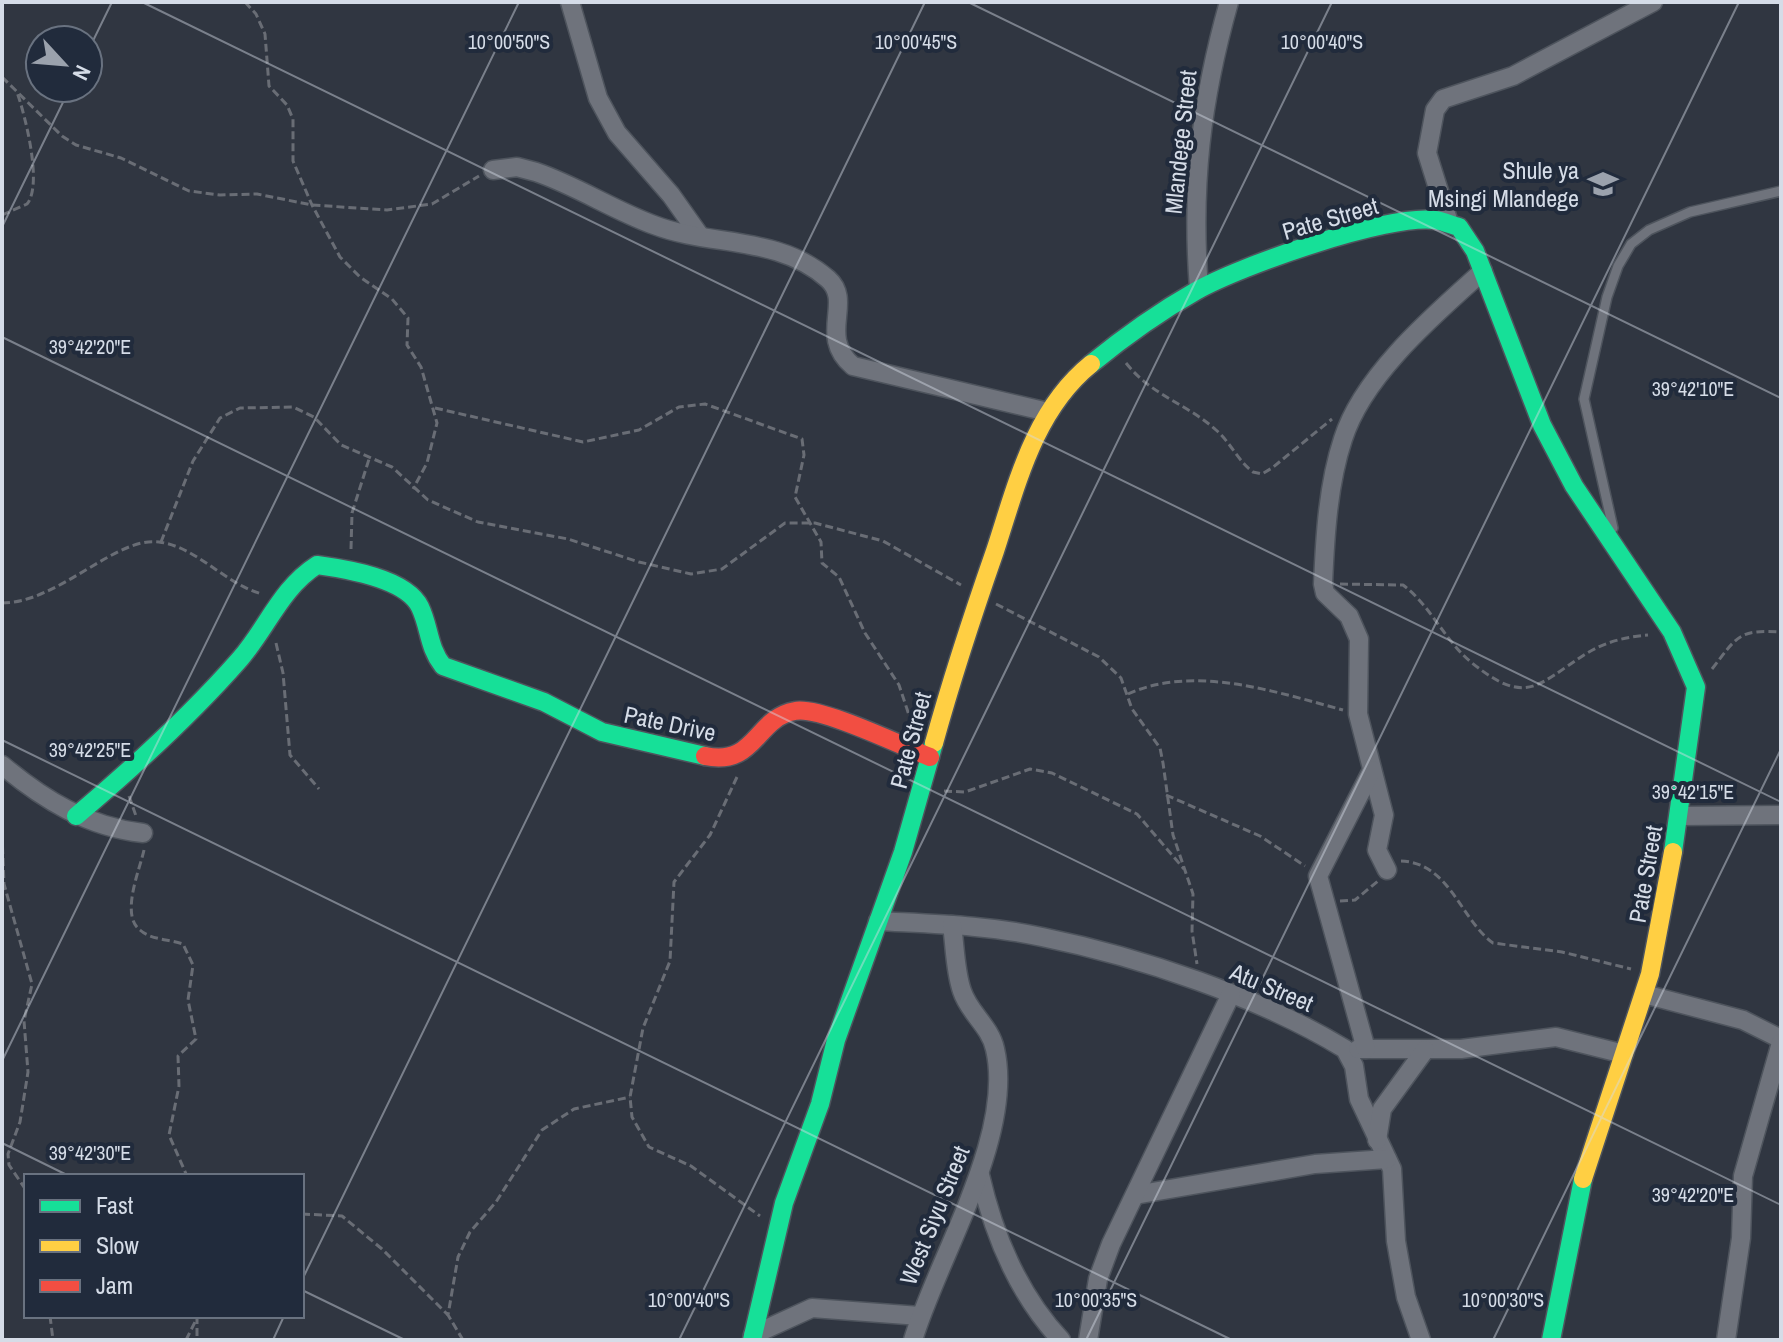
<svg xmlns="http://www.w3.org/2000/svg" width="1783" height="1342" font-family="'Archivo Narrow',sans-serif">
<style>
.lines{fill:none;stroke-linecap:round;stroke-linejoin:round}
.lane-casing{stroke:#4e545d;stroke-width:12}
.street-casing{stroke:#4e545d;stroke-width:21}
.fast-casing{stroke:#4e545d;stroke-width:21}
.slow-casing{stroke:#4e545d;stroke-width:21}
.jam-casing{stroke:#4e545d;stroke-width:21}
.path{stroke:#696d75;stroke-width:3;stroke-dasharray:8 4;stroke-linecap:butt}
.lane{stroke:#6f737c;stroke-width:9}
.street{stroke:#6f737c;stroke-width:18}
.fast{stroke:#16e098;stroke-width:18}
.slow{stroke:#ffcf43;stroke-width:18}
.jam{stroke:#f24e42;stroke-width:18}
.ticks{fill:none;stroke:#d5dce7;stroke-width:2;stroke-opacity:0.45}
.labels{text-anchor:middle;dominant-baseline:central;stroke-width:8;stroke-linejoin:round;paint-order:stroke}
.street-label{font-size:24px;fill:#d5dce7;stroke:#212b3c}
.poi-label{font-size:24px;fill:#d5dce7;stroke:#212b3c;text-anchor:end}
.ticks-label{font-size:20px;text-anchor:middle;fill:#d5dce7;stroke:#212b3c;stroke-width:8;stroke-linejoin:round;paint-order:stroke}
</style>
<rect width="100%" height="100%" fill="#303641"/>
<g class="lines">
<g class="lane-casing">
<path id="lane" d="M1613,528L1584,399L1607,297L1618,266L1631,244L1649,230L1690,212L1781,191"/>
</g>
<g class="street-casing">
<g id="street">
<path d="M570,2L598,98L617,133L671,195L700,236"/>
<path d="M493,170L517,167L536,172C577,186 613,210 654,225C711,247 778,235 828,279C854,302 817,336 853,366L1048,412"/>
<path d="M1449,223L1427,153L1435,110L1443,99L1513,76L1653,2"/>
<path d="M1199,289C1191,186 1201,101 1229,2"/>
<path d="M2,765C44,800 88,827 143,833"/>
<path d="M1680,816L1781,815"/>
<path d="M1387,870L1377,850L1384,815L1358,714L1359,639L1349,616L1325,593L1323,584C1325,537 1328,484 1343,439C1363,375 1434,315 1483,271"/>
<path d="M878,921C933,924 988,925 1042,937C1140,957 1260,997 1345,1049L1354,1066L1359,1099L1392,1169L1396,1241L1406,1297L1421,1340"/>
<path d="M1644,994L1743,1020L1781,1039"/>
<path d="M1358,1049H1461L1556,1037L1624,1054"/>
<path d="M1366,1049L1318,876L1372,770"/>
<path d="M1377,1140L1382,1109L1425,1050"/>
<path d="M980,1175C994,1236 1018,1294 1061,1340"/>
<path d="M1135,1195L1315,1164L1387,1159"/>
<path d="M753,1335L812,1308L920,1316"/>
<path d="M913,1340C938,1257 1015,1135 995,1049C990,1026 969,1013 962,991C955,971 955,946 952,925"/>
<path d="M1088,1340L1098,1279L1111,1244L1231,994"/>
<path d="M1726,1340L1741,1238L1743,1176L1781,1043"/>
</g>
</g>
<g class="fast-casing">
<g id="fast">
<path d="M1091,364C1124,337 1159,312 1196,291C1240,266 1387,214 1435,220C1443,221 1451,225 1459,227L1475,251L1542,425L1574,486L1672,632L1696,687L1673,852"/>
<path d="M76,816C134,767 190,716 240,659C267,628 281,588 317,565C346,569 406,578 420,607C430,628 428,647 443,666L544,702L602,732L705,756"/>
<path d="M752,1340L784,1203L820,1104L836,1040L903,852L934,743"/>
<path d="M1551,1340L1583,1179"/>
</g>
</g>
<g class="slow-casing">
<g id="slow">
<path d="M934,743C952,678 973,614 995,551C1017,484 1034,410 1091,364"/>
<path d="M1583,1179L1650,974L1673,852"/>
</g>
</g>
<g class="jam-casing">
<path id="jam" d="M705,756C756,767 755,718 795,711C820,706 902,746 930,757"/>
</g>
<g class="path">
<path d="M245,2L256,14L265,34L269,86L287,105L293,119V161L312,205L340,257L360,277L392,299L408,318L407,345L421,367L437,423L427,463L413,489"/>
<path d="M2,77L62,136L76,145L121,158L189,191L220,195L257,194L312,205L387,210L432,204L479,176"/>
<path d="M2,215L27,204C43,185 25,115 17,92"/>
<path d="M1126,363C1152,396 1186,403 1216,430C1231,443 1238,461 1253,472L1262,474L1272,468L1332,419"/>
<path d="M435,408L583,442L639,430L679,407L705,404L802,439L804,455L795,497L821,542L822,563L839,577L865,633L899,685L914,730"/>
<path d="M161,542L193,461L220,418L240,408L293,407L314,417L341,445L392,467L428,500L478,522L568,539L639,562L691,574L722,569L785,523H815L883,541L961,585"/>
<path d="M351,549L352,513L370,456"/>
<path d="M1340,584L1403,585C1431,606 1444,640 1472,663C1526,706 1536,686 1584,655C1604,642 1625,637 1648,635"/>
<path d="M2,603C58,603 116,536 159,542C197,547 225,584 262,594"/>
<path d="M996,604L1099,657L1121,678L1132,709L1160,748L1163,763L1173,835L1193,894L1192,931L1197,964"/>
<path d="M276,643L283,673L290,755L319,789"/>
<path d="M1712,669C1737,637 1738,629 1781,632"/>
<path d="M1128,694C1194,664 1276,692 1343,710"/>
<path d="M737,777L710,835L674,882L670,961L643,1028L630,1097L632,1117L649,1147L691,1166L760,1216"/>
<path d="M944,791L965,792L1030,769L1052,773L1137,814L1184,869"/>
<path d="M1166,795L1260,836L1305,866"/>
<path d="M129,796L136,816"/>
<path d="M2,834L4,884L32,984L24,1021L28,1072L20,1122L8,1154L9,1165L26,1190"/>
<path d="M144,850C140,869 120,915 140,930C151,940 169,939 183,944L193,965L188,1000L196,1039L178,1056L179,1086L169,1135L187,1176"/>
<path d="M1401,861C1450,863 1460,919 1493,943L1562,952L1631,969"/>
<path d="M1340,901L1355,900L1378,881"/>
<path d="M302,1214L342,1216L382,1249L448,1315"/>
<path d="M50,1316L53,1340"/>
<path d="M197,1316V1340"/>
<path d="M186,1340L197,1318"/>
<path d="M463,1340L448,1315L458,1257L470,1232L496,1202L542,1130L574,1109L630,1097"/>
</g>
<use href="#lane" class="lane"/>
<use href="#street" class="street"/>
<use href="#fast" class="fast"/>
<use href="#slow" class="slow"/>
<use href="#jam" class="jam"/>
</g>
<path class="ticks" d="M142,2L1781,802M968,2L1781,398M88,51L112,2M2,227L70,88M2,337L1781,1205M2,740L1232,1340M2,1061L519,2M2,1143L69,1176M302,1280L925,2M302,1290L405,1340M273,1340L284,1316M679,1340L1332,2M1086,1340L1739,2M1493,1340L1781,749"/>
<defs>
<g id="school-bare" transform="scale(2.4)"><path d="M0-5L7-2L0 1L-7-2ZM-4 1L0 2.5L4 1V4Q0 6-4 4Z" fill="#9ba2ad" stroke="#212b3c" stroke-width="2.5" paint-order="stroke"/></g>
</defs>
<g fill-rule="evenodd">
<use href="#school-bare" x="1603" y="184"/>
</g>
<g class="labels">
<g class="street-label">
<text transform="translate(1180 142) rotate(-84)">Mlandege Street</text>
<text transform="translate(1330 218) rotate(-16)">Pate Street</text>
<text transform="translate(670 723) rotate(12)">Pate Drive</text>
<text transform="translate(910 740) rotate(-75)">Pate Street</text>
<text transform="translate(1645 874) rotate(-80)">Pate Street</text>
<text transform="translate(1272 987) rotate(23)">Atu Street</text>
<text transform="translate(934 1215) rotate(-68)">West Siyu Street</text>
</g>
<g class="poi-label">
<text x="1579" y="170">Shule ya<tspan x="1579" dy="28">Msingi Mlandege</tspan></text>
</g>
</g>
<g class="ticks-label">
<text x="509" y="49">10°00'50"S</text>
<text x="916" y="49">10°00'45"S</text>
<text x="1322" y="49">10°00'40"S</text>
<text x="90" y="354">39°42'20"E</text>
<text x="1693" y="396">39°42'10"E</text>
<text x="90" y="757">39°42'25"E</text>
<text x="1693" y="799">39°42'15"E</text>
<text x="90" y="1160">39°42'30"E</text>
<text x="1693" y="1202">39°42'20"E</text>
<text x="689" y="1307">10°00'40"S</text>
<text x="1096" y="1307">10°00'35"S</text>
<text x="1503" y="1307">10°00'30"S</text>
</g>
<rect width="1783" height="1342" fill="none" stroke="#d5dce7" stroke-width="8"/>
<rect x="24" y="1174" width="280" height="144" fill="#212b3c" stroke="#697280" stroke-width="2"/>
<rect x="40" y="1200" width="40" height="12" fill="#16e098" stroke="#697280" stroke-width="2"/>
<text x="96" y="1214" font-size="24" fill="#d5dce7">Fast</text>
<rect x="40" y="1240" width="40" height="12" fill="#ffcf43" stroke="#697280" stroke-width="2"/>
<text x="96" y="1254" font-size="24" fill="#d5dce7">Slow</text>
<rect x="40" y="1280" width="40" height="12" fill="#f24e42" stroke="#697280" stroke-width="2"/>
<text x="96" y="1294" font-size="24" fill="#d5dce7">Jam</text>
<g transform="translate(64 64) rotate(116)"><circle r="38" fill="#212b3c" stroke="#697280" stroke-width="2"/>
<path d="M0-6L14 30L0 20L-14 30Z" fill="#9ba2ad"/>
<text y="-12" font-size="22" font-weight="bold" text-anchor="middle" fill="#d5dce7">N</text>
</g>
</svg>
